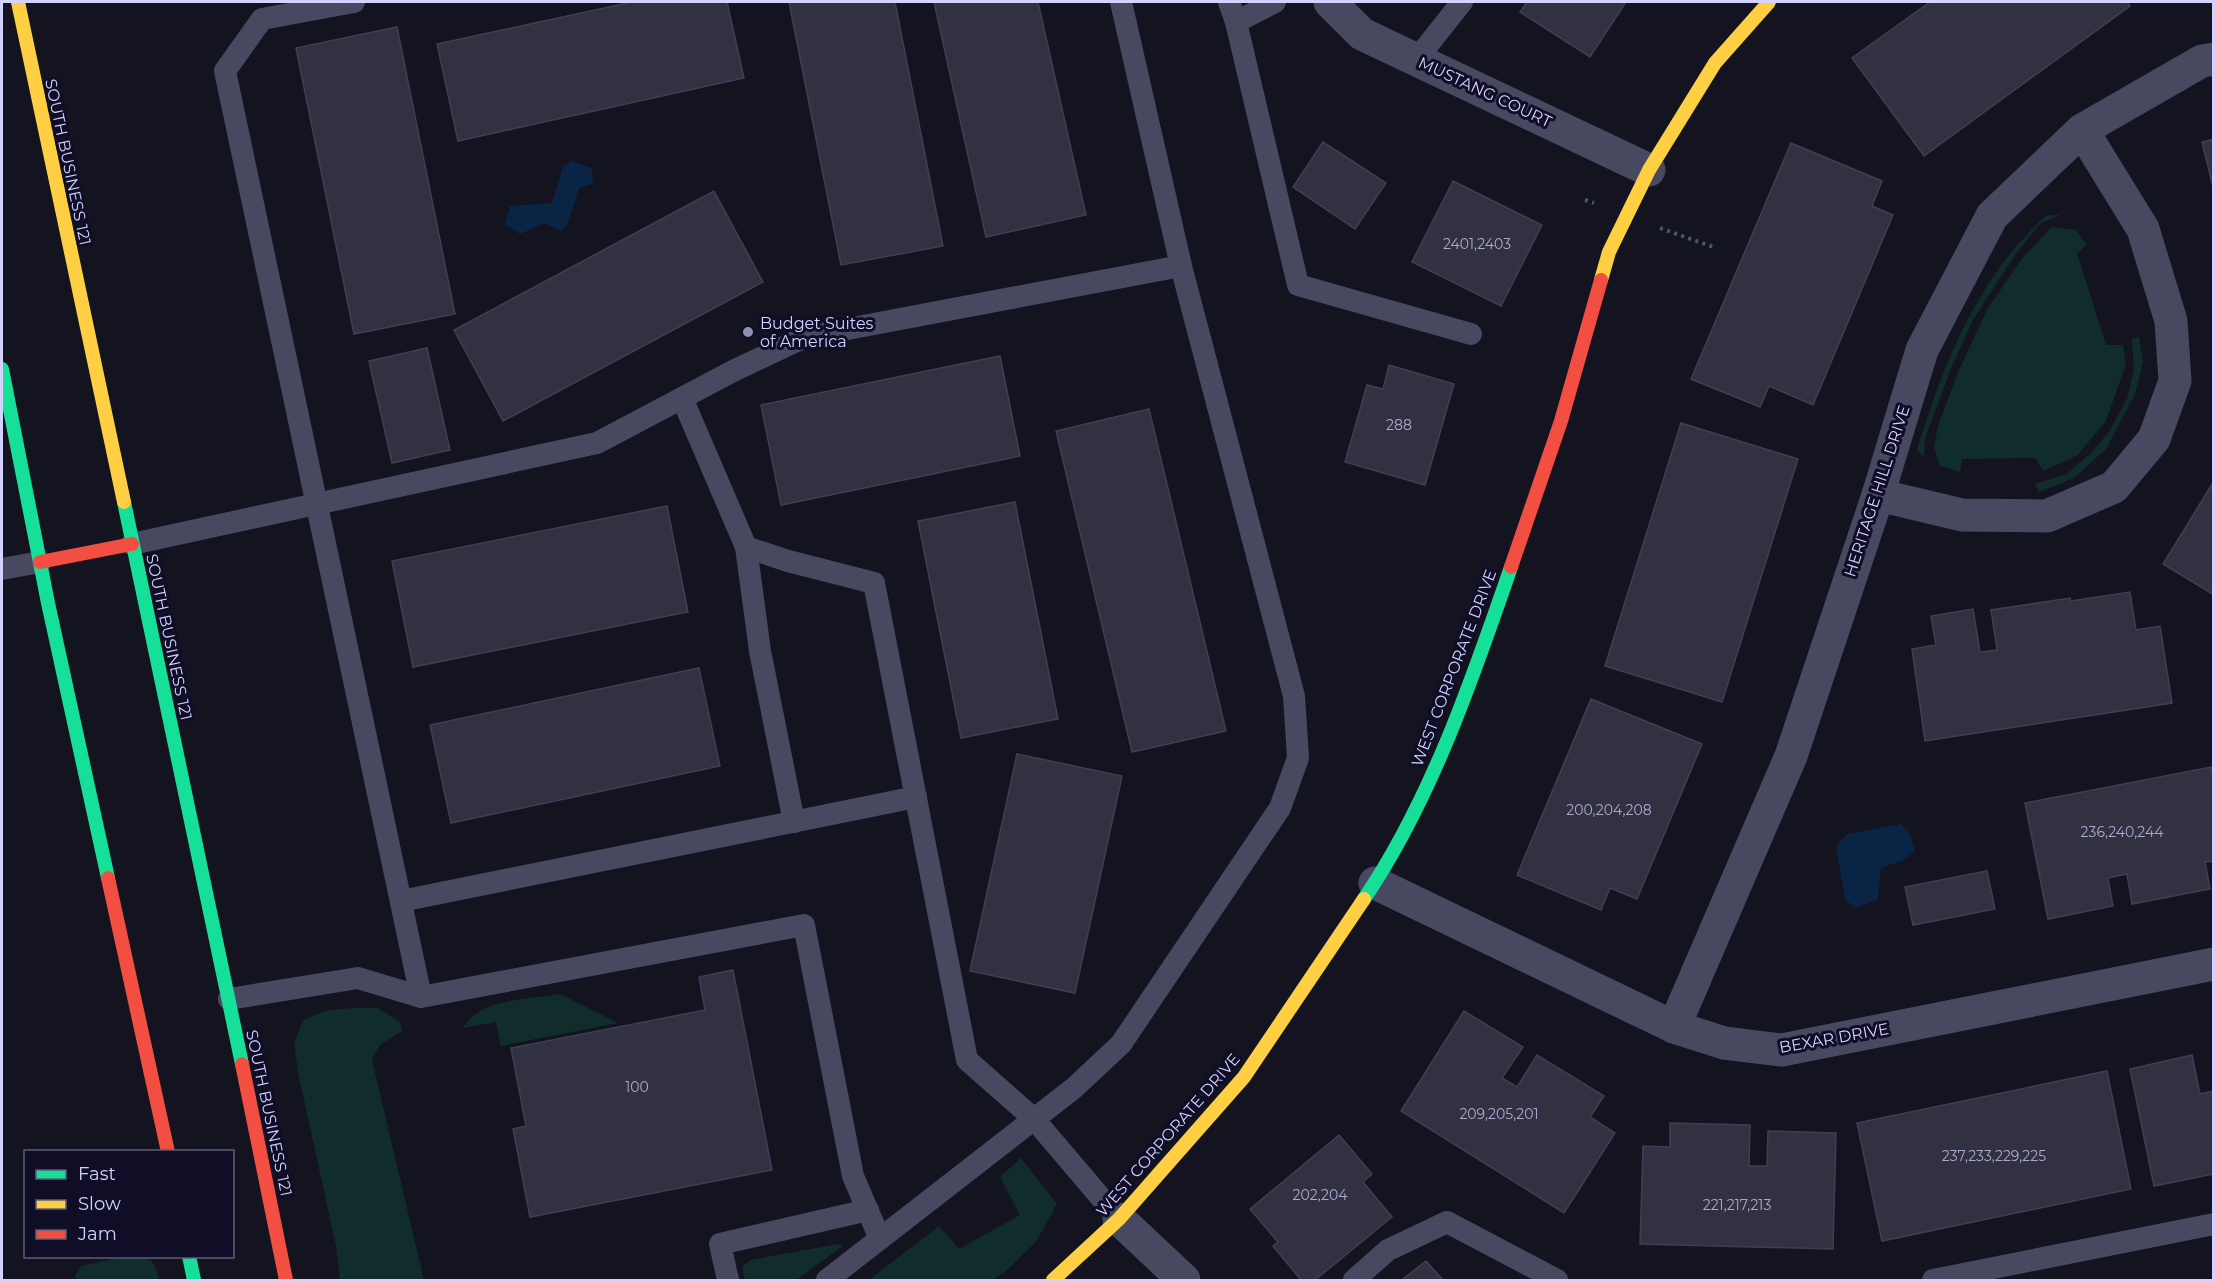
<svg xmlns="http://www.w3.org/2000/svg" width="2215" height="1282" font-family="Montserrat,sans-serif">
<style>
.green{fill:#112d2b}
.water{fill:#0a2446}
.building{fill:#323142;stroke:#403e55;stroke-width:1.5}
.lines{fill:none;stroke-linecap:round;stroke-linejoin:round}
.path{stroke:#485a67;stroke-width:4;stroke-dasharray:3 4.5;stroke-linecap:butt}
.lane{stroke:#484961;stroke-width:22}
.street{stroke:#484961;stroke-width:33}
.fast{stroke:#16e098;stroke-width:14}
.slow{stroke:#ffcf43;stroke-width:14}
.jam{stroke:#f24e42;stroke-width:14}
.poi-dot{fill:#9190b1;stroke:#100d26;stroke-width:2}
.labels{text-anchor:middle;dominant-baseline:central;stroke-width:6;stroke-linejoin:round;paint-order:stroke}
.number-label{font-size:14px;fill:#acaad0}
.street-label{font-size:16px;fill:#d4d3ff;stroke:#100d26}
.poi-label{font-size:16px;fill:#d4d3ff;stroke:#100d26;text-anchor:start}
</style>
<rect width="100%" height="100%" fill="#141320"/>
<g class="green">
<path d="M2047,215H2060L2041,223L2015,255L1973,320L1952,366L1925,438L1924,458L1917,450C1944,362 1977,278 2047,215Z"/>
<path d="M2052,227L2076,230L2087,245L2077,253L2106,345H2123L2126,364L2106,421L2078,455L2043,471L2035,458L1962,459L1960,472L1940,466L1934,447L1938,426L1959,370L1988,308L2023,257Z"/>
<path d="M2139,337L2143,362L2135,394L2106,449L2074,478L2039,492L2035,484L2067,474L2090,454L2109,432L2127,399L2134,370L2132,339Z"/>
<path d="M560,994L618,1023L501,1046L496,1022L463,1028C478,999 530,999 560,994Z"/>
<path d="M352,1008H378L400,1022L402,1031L380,1045L372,1060L424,1280H340L336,1246L298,1072L294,1044L303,1020L325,1011Z"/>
<path d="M1021,1158L1057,1204L1036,1242L1006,1271L993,1280H869L939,1226L959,1249L1020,1215L1000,1177Z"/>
<path d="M838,1244L843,1246L796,1280H745L742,1267L750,1260Z"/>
<path d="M124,1257C147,1256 155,1257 159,1280H76L75,1276L81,1266Z"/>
</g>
<g class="water">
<path d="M571,161L592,168L593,184L579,188L567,226L560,231L545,223L520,234L505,224L510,206L552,203L563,167Z"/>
<path d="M1901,824L1909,832L1915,851L1904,860L1881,868L1878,899L1855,908L1845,899L1836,847L1847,834Z"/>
</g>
<g class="building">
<path d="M632,2H727L744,78L458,141L437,44Z"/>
<path d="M789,2H895L943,246L841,265Z"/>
<path d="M934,2H1038L1086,215L986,237Z"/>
<path d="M1527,2H1626L1590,57L1520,12Z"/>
<path d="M1930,2H2127L2130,6L1924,156L1852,58Z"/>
<path d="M397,27L455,314L354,334L296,48Z"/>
<path d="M2214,139V191L2202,142Z"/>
<path d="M1323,142L1386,183L1355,229L1293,187Z"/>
<path d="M1791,143L1882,181L1872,206L1893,215L1813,405L1769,386L1760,407L1691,379Z"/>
<path d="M1453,181L1542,225L1501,306L1412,262Z"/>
<path d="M714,191L763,282L503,421L454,330Z"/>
<path d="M427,348L450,450L392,463L369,361Z"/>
<path d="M1000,356L1020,456L781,505L761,405Z"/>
<path d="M1389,365L1454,384L1425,485L1345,462L1367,385L1383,389Z"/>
<path d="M1149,409L1226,731L1132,752L1056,431Z"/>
<path d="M1681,423L1798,459L1722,702L1605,666Z"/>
<path d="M2214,481V595L2163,564Z"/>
<path d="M1015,502L1058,719L961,738L918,521Z"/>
<path d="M667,506L688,612L413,667L392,561Z"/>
<path d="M2130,592L2136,630L2160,626L2172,703L1925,741L1912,649L1936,645L1931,616L1973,609L1980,652L1997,650L1991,610L2070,598L2071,601Z"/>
<path d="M699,668L720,766L451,823L430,725Z"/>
<path d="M1591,699L1702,744L1637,899L1610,888L1601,910L1517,875Z"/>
<path d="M1017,754L1122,776L1075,993L970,971Z"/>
<path d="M2211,767L2214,778V861L2205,862L2210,889L2132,904L2127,874L2108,878L2113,906L2048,919L2025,803Z"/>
<path d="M1987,871L1995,909L1913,925L1905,887Z"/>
<path d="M733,970L772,1170L530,1217L513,1129L526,1126L511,1048L705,1010L699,977Z"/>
<path d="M1464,1011L1523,1047L1502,1078L1517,1087L1537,1055L1604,1096L1590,1117L1615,1133L1564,1213L1401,1111Z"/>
<path d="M2192,1055L2200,1094L2214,1091V1174L2154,1186L2130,1069Z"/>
<path d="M2107,1071L2131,1189L1882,1241L1857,1123Z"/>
<path d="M1670,1123L1750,1125L1749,1166H1767L1768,1131L1836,1133L1833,1249L1640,1244L1643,1146L1670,1147Z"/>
<path d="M1339,1135L1372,1174L1363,1182L1392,1217L1315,1280H1301L1273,1246L1278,1242L1250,1209Z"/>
<path d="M1426,1261L1443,1280H1402Z"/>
</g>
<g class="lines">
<g class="path">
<path d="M1585,200L1594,203"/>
<path d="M1660,228L1713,247"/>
</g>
<g class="lane">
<path d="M354,2L262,19L225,71L421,997"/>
<path d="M1229,2L1236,22"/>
<path d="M1275,2L1236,22L1298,285L1471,334"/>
<path d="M1416,60L1462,2"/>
<path d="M682,398L746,547L788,561L874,583L967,1060L1034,1119L1119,1219"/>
<path d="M132,544L597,443L735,370L805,337L1181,266"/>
<path d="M746,547L760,651L794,822"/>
<path d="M2,569L40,562"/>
<path d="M401,901L916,797"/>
<path d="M229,999L358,978L421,997L804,925L853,1176L880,1239"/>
<path d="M728,1280L720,1244L868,1210"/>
<path d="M827,1280L1074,1088L1121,1044L1280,808L1298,758L1294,696L1181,266L1121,2"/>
<path d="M1354,1280L1388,1250L1447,1222L1557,1280"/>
<path d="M1933,1280L2214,1224"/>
</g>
<g class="street">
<path d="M1330,2L1362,34L1649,170"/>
<path d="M1878,495L1962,515L2047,516L2114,487L2154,439L2175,381L2171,321L2143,229L2082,130"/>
<path d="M1375,883L1674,1027L1724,1043L1782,1050L2214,964"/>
<path d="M1674,1027L1791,756L1878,495L1922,350L1992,216L2082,130L2202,61L2214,59"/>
<path d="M1119,1219L1184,1280"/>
</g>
<g class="fast">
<path d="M2,369L48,603L108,878"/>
<path d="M124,502L242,1064"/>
<path d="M1364,899C1431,800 1472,680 1511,567"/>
<path d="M189,1256L194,1280"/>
</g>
<g class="slow">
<path d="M18,2L124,502"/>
<path d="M1601,280L1609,252L1649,170L1715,63L1769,2"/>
<path d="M1053,1280L1119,1219L1244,1077L1364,899"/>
</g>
<g class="jam">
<path d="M40,562L132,544"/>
<path d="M1511,567L1561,421L1601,280"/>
<path d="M108,878L168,1152"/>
<path d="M242,1064L286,1280"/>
</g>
</g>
<circle class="poi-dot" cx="748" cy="332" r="6"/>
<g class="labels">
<g class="number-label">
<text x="1477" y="244">2401,2403</text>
<text x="1399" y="425">288</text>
<text x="1609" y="810">200,204,208</text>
<text x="2122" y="832">236,240,244</text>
<text x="637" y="1087">100</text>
<text x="1499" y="1114">209,205,201</text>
<text x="1994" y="1156">237,233,229,225</text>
<text x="1320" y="1195">202,204</text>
<text x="1737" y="1205">221,217,213</text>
</g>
<g class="street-label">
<text transform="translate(1485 92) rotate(25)">MUSTANG COURT</text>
<text transform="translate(68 162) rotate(78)">SOUTH BUSINESS 121</text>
<text transform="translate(1877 491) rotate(-72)">HERITAGE HILL DRIVE</text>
<text transform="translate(169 637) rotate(78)">SOUTH BUSINESS 121</text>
<text transform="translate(1454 668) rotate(-69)">WEST CORPORATE DRIVE</text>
<text transform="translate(1834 1038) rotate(-10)">BEXAR DRIVE</text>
<text transform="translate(269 1113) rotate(78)">SOUTH BUSINESS 121</text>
<text transform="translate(1168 1135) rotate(-49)">WEST CORPORATE DRIVE</text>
</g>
<g class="poi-label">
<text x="760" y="323">Budget Suites<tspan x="760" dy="18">of America</tspan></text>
</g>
</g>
<rect width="2215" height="1282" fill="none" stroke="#d4d3ff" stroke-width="6"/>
<rect x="24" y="1150" width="210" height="108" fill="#100d26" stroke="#5e5c7d" stroke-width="1.5"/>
<rect x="36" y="1170" width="30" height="9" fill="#16e098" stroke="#5e5c7d" stroke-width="1.5"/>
<text x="78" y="1180" font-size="18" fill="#d4d3ff">Fast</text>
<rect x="36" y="1200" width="30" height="9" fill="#ffcf43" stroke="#5e5c7d" stroke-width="1.5"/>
<text x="78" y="1210" font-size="18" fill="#d4d3ff">Slow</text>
<rect x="36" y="1230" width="30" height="9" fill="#f24e42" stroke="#5e5c7d" stroke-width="1.5"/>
<text x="78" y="1240" font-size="18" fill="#d4d3ff">Jam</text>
</svg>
